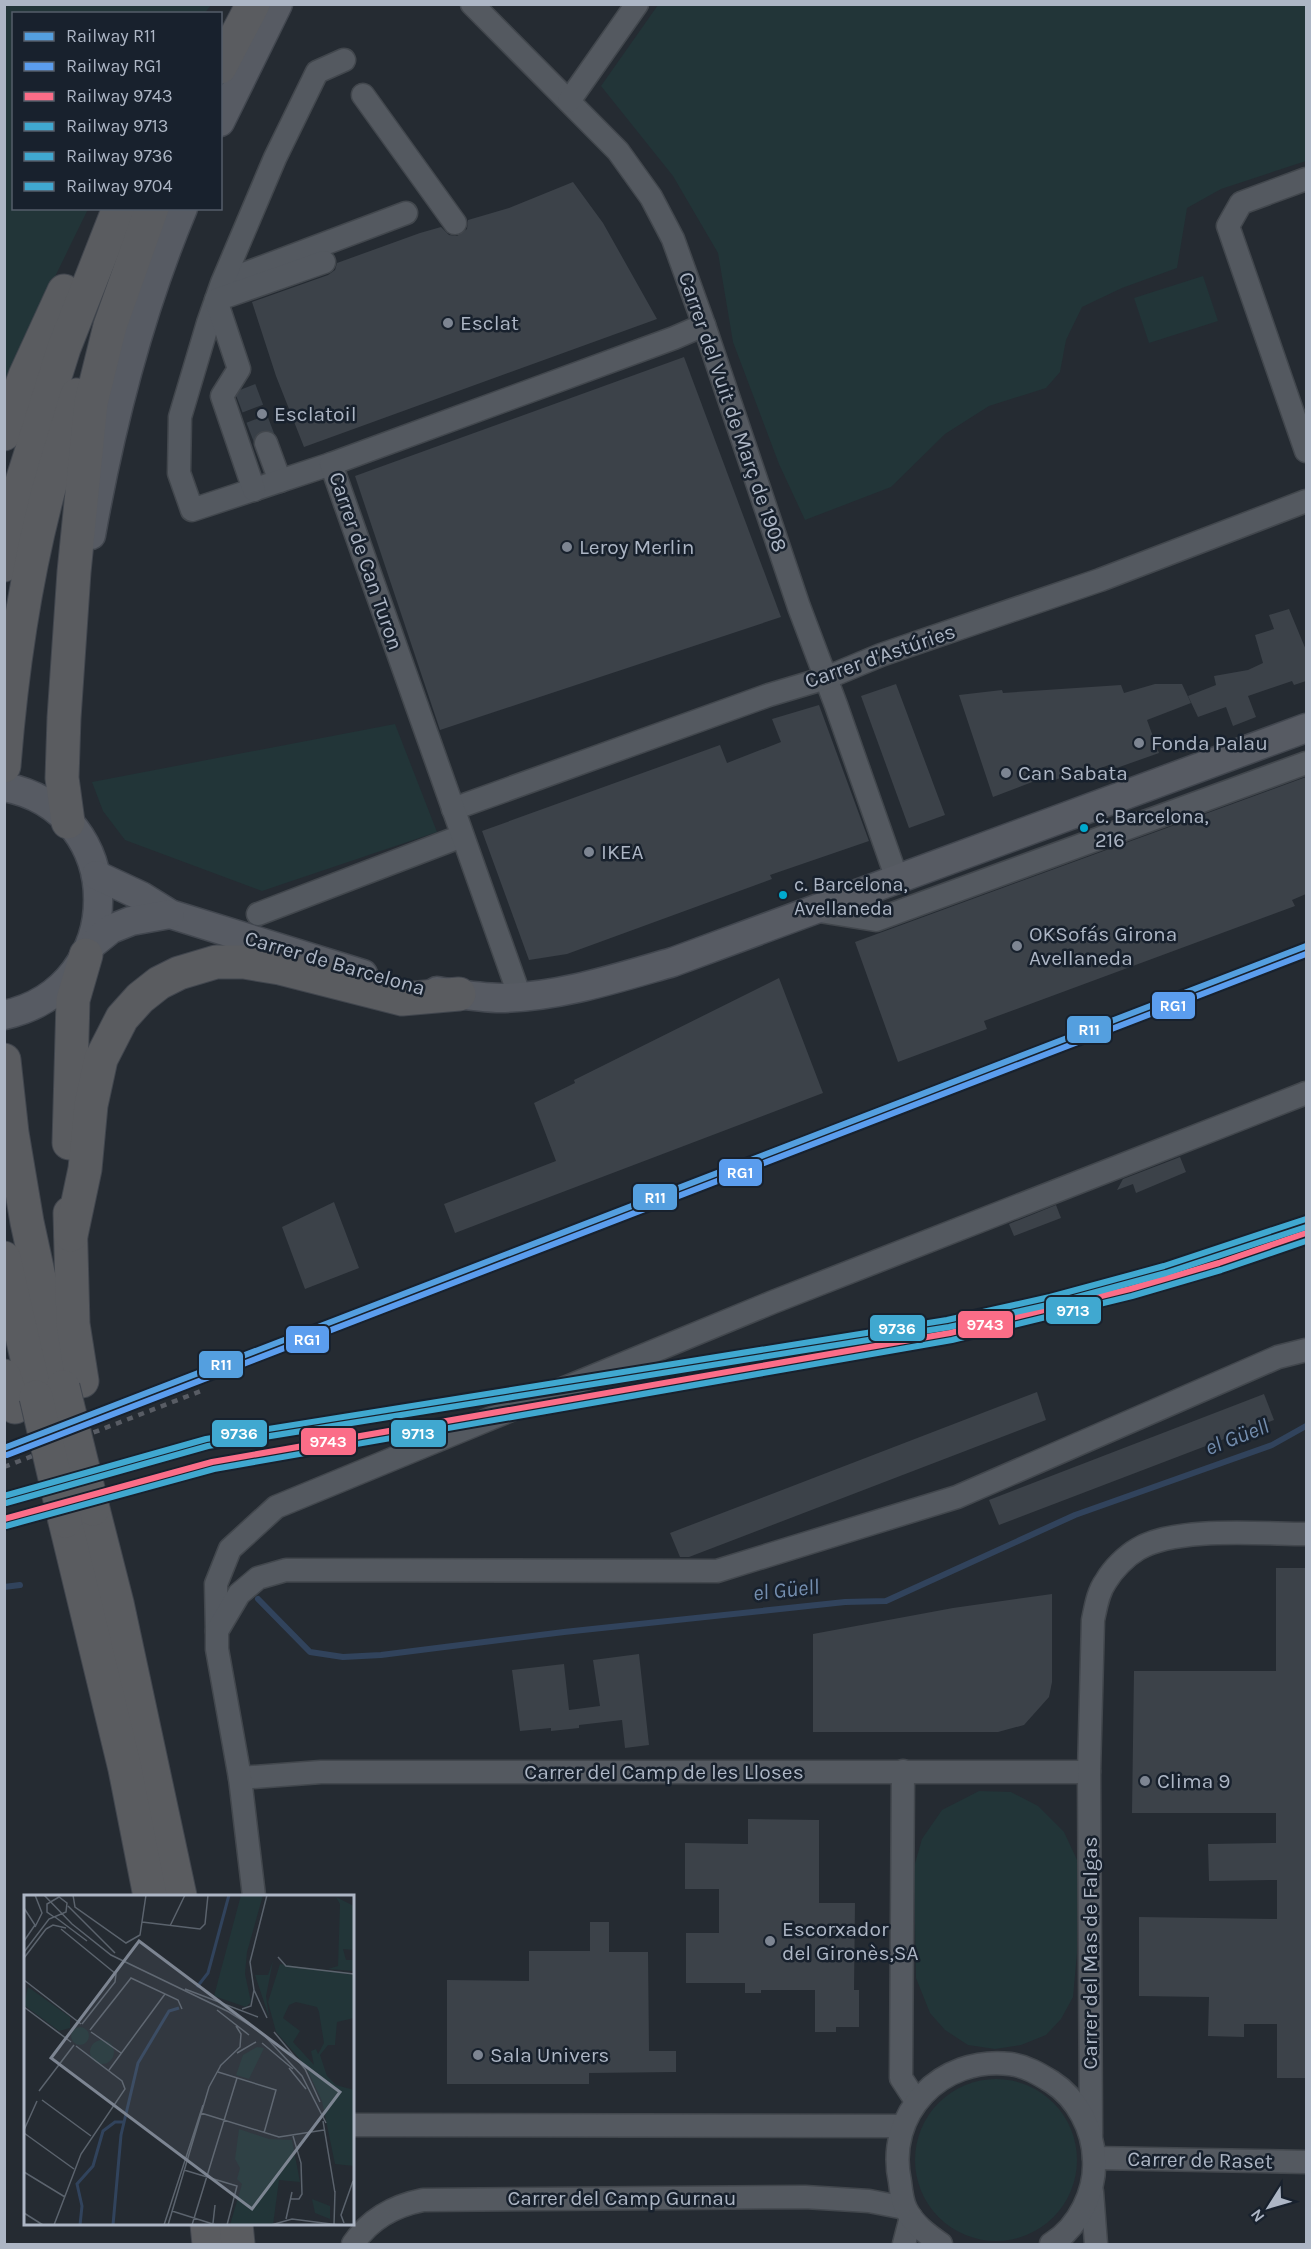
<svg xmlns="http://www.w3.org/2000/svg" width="1311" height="2249" font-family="Karla,sans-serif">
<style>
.green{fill:#223538}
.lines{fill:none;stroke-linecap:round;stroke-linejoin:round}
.stream{stroke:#31435c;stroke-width:6}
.building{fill:#3c4249}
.minor-tunnel{stroke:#394048;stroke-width:22;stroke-dasharray:22 11;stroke-linecap:butt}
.minor-casing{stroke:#42474d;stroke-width:25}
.major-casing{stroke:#42474f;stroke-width:31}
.highway-casing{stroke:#41464e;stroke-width:35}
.minor{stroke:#545960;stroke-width:22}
.major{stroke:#575b63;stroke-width:28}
.highway{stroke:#5a5c60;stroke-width:33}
.rail{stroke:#585c64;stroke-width:4.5;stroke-dasharray:6 6;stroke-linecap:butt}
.highway-bridge-casing{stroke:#41464e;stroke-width:35;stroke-linecap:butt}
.highway-bridge{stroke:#5a5c60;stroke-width:33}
.rail-1-casing{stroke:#18212d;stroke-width:10}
.rail-2-casing{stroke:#18212d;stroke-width:10}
.rail-3-casing{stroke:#18212d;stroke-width:10}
.rail-4-casing{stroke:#18212d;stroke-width:10}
.rail-5-casing{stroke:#18212d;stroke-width:10}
.rail-6-casing{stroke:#18212d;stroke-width:10}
.rail-1{stroke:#549fdf;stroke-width:6}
.rail-2{stroke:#5b9dee;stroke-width:6}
.rail-3{stroke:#fb6d88;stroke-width:6}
.rail-4{stroke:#40a8d0;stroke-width:6}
.rail-5{stroke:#40a8d0;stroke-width:6}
.rail-6{stroke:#40a8d0;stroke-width:6}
.poi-dot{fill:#7d8592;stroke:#18212d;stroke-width:2}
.bus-dot{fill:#00a9ce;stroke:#18212d;stroke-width:2}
.labels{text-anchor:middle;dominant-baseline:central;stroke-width:5;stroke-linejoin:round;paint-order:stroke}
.bus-label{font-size:20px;fill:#adb6c5;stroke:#18212d;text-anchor:start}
.poi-label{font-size:21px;fill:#adb6c5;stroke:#18212d;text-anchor:start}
.street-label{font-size:21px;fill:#adb6c5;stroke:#18212d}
.water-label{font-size:22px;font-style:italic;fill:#748eaf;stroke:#18212d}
.inset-river{fill:none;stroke:#31435c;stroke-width:3}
.inset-road{fill:none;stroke:#5b636d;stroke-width:1.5}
.view{fill:#7d8592;fill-opacity:0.15;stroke:#7d8592;stroke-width:3}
.inset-edge{fill:none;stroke:#adb6c5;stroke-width:3}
.line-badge{stroke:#18212d;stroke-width:2}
.badge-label{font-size:16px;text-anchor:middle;font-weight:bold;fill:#fff}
</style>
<rect width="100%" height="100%" fill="#252b32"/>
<g class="green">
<path d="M5,5H211L204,14H14V208L88,209L5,379Z"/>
<path d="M658,5H1306V161L1221,189L1187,208L1177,268L1122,288L1082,307L1066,340L1060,372L1046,388L989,406L945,434L891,487L805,520L779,464L733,342L718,253L673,176L601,86Z"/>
<path d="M1203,276L1218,321L1149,343L1134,298Z"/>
<path d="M395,724L437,832L262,891L125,840L103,811L92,782Z"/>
<path d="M979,1791L1011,1792L1038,1806L1064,1832L1078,1862L1077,1953L1073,1997L1061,2019L1046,2035L1021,2045L995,2049L968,2045L945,2030L930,2013L916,1978L914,1867L922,1839L942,1810Z"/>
<circle cx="996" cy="2160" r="81"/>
</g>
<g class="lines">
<g class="stream">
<path d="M4,1587L20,1585"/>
<path d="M258,1599L310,1652L343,1657L381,1655L564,1632L845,1602L886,1601L1075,1515L1272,1445L1306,1426"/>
</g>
</g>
<g class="building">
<path d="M573,182L603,223L657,319L304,447L276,376L252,302L328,275L335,270L337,263L420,233L441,227L449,235L457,236L467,229L468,220L509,208Z"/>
<path d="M684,357L781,617L440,730L355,476Z"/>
<path d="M1289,609L1306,650V681L1294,685L1292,681L1248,696L1256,717L1233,726L1226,707L1198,717L1188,696L1216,685L1214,676L1248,670L1263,663L1255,635L1274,629L1269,615Z"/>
<path d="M896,684L945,815L909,828L861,696Z"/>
<path d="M1155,684H1182L1191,703L1147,720L1159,753L1111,770L1109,765L1087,773L1085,768L1055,780L1053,774L993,797L959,695L1002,690L1003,693L1121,685L1124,693Z"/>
<path d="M819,705L869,841L770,875L772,879L567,954L529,960L482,831L720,745L727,763L781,742L772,719Z"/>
<path d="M1306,777V894L1292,900L1295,906L984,1021L987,1029L898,1062L855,942Z"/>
<path d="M779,978L823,1093L455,1233L444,1204L556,1161L534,1103L575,1083L574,1080Z"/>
<path d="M1180,1157L1186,1172L1136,1193L1133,1184L1117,1190L1123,1179Z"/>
<path d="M334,1202L359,1268L305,1289L282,1227Z"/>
<path d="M1056,1205L1061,1218L1014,1236L1009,1224Z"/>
<path d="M1037,1392L1046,1420L689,1557H680L670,1533Z"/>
<path d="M1264,1394L1274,1420L999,1525L989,1500Z"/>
<path d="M1276,1568H1306V2078H1277V2024H1244V2037L1208,2036L1209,1997L1139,1996V1917L1277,1919V1880L1209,1881L1208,1844L1276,1843V1813H1132L1134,1671H1276Z"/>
<path d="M1052,1594V1682L1049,1697L1024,1725L998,1732H813V1634L953,1608Z"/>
<path d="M639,1654L649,1745L625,1748L622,1720L579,1725V1728L551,1731V1728L520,1731L512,1670L564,1664L569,1710L600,1706L593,1660Z"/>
<path d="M748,1819L819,1820V1903H855L854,1990H859V2027H836V2032H815V1990H761V1993H745V1983H686V1933H719V1889H685V1843L748,1844Z"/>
<path d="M590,1922H609V1952H648L649,2051H676V2072L589,2073V2084H447V1980L529,1981V1951H590Z"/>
</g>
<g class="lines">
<path class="minor-tunnel" d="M245,388L266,443"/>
<g class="minor-casing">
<g id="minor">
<path d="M472,4L618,151L651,197L673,239L704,325L799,607L836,705L897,879"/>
<path d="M363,95L455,223"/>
<path d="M569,101L637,4"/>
<path d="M1306,179L1241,203L1228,226L1306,451"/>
<path d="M236,277L406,213"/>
<path d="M266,443L280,481"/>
<path d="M331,464L192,510L179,473L180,417L208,323L222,283L275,158L317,72L344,60"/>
<path d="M254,490L222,396L239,369L216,300L324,262"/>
<path d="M453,809L769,695L826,678L881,655L1100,580L1306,501"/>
<path d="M813,910L876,920L1306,763"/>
<path d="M258,914L462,836"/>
<path d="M520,997L331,464L674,338L704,325"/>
<path d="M217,1631L216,1584L230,1549L276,1507L773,1302L1306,1093"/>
<path d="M903,1771L901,2078L916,2101"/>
<path d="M240,1778L321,1772H1089"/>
<path d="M254,1896L240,1778L217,1649V1631L239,1594L258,1578L286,1570L717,1571L957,1497L1278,1357L1306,1350"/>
<path d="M352,2125L902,2126"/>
<path d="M1091,2134L1089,1772L1093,1620C1096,1606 1098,1592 1106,1581C1113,1569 1126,1556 1138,1549C1176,1526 1262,1534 1306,1534"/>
<path d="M1094,2158L1306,2162"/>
<path d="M1092,2192L1096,2244"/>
<path d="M353,2244C370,2219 393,2206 423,2200L805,2197L869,2201L905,2208"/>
<path d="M904,2244L911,2217"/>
<path d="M941,2244C928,2235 913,2224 906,2209C902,2201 901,2191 900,2182C885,2113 941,2056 1010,2064C1026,2066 1039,2074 1052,2082C1077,2098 1093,2129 1094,2159C1096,2191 1079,2227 1051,2244"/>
</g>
</g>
<g class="major-casing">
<g id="major">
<path d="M220,122L278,4"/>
<path d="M91,535C111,423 139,313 183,208"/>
<path d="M4,787C129,810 130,988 4,1015"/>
<path d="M96,875L141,896L170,914L363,974"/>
<path d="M90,946L111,929L131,921L170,914"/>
<path d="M437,991C458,994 480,998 501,998C560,997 617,978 673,962L1306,728"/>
</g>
</g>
<g class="highway-casing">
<g id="highway">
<path d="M220,67L253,4"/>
<path d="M4,434L25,376L64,291"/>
<path d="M4,565L19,491L64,348L119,208"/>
<path d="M4,766C11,676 24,584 47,496C56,462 67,429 77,395"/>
<path d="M68,822L62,778L64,718L74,572L91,403L110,326L152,208"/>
<path d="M4,1060L12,1133L27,1222L60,1374"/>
<path d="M69,1143L73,1000L86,955"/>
<path d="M70,1213L73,1324L82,1381"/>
<path d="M71,1235L85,1169L91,1105L101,1059L122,1018L140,998L159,983L179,973L216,962H244L280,968L402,999L459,994"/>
<path d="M4,1258L36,1397"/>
<path d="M4,1376L15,1407"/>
<path d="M93,1509L117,1603L180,1896"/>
<path d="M65,1521L125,1769L150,1896"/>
<path d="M207,2224L209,2244"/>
<path d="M236,2224L238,2244"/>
</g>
</g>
<use href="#minor" class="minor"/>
<use href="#major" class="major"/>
<use href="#highway" class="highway"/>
<path class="rail" d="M4,1467L201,1391"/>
<g class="highway-bridge-casing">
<g id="highway-bridge">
<path d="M63,1387L93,1509"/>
<path d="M36,1397L65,1521"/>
</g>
</g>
<use href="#highway-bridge" class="highway-bridge"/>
<g class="rail-1-casing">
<path id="rail-1" d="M4,1448L1306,946"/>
</g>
<g class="rail-2-casing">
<path id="rail-2" d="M7,1455L1306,954"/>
</g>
<g class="rail-3-casing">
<path id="rail-3" d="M4,1519L212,1462L950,1333L1130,1289L1219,1263L1306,1233"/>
</g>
<g class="rail-4-casing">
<path id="rail-4" d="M6,1526L214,1469L952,1340L1132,1296L1221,1270L1306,1241"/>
</g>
<g class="rail-5-casing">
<path id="rail-5" d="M4,1496L206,1439L947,1320L1050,1297L1164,1266L1306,1219"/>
</g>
<g class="rail-6-casing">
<path id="rail-6" d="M6,1503L208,1446L949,1327L1052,1304L1166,1273L1306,1227"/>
</g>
<use href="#rail-1" class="rail-1"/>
<use href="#rail-2" class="rail-2"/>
<use href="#rail-3" class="rail-3"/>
<use href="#rail-4" class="rail-4"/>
<use href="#rail-5" class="rail-5"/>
<use href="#rail-6" class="rail-6"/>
</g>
<g class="poi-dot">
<circle cx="448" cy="323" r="6"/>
<circle cx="262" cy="414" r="6"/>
<circle cx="567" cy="547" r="6"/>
<circle cx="1139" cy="743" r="6"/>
<circle cx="1006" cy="773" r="6"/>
<circle cx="589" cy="852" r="6"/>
<circle cx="1017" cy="946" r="6"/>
<circle cx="1145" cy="1781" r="6"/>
<circle cx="770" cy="1941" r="6"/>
<circle cx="478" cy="2055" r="6"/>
</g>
<g class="bus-dot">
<circle cx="1084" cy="828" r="5"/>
<circle cx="783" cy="895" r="5"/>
</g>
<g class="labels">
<g class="bus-label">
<text x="1095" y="816">c. Barcelona,<tspan x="1095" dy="24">216</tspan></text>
<text x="794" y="884">c. Barcelona,<tspan x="794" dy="24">Avellaneda</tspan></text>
</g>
<g class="poi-label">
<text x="460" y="323">Esclat</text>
<text x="274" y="414">Esclatoil</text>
<text x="579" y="547">Leroy Merlin</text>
<text x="1151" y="743">Fonda Palau</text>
<text x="1018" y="773">Can Sabata</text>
<text x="601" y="852">IKEA</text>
<text x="1029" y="934">OKSofás Girona<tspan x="1029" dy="24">Avellaneda</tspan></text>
<text x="1157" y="1781">Clima 9</text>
<text x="782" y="1929">Escorxador<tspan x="782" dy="24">del Gironès,SA</tspan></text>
<text x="490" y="2055">Sala Univers</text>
</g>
<g class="street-label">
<text transform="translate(733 412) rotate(71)">Carrer del Vuit de Març de 1908</text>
<text transform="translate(366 561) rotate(71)">Carrer de Can Turon</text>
<text transform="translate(880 656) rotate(-19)">Carrer d'Astúries</text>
<text transform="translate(335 963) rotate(16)">Carrer de Barcelona</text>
<text x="664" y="1772">Carrer del Camp de les Lloses</text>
<text transform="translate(1090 1953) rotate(-90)">Carrer del Mas de Falgas</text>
<text transform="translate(1200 2160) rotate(1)">Carrer de Raset</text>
<text x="622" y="2198">Carrer del Camp Gurnau</text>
</g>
<g class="water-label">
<text transform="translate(1237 1437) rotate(-21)">el Güell</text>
<text transform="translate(786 1590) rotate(-6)">el Güell</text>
</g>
</g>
<g transform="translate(24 1895)">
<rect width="330" height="330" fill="#252b32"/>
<path d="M217,0H239L223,57L221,79L227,107L222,112L190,101ZM312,2L330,11V55L319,54L322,65H330V76L304,74L314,71L316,9ZM249,66L242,101L245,122L231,80H244ZM256,69L330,80V123L313,127L311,150H304L296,160L303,181L312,190L330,195V271L311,269L298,206L281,170L252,137L244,107ZM272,107L293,112L295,117L300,148L294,159L292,154L287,156L290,170L269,147L276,136L259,123L265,110ZM4,92L46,122V133L35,136L0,110ZM47 141a9 9 0 1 1 18 0a9 9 0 1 1-18 0ZM66 157a12 12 0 1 1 24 0a12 12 0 1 1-24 0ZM233,152L240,153L225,184L212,180L219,160ZM215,234L245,244L268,245L276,287L255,285L249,330H206L218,289L213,284L216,273L211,264ZM288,304L306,311V324L291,318Z" fill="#223538" fill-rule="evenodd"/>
<path class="inset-river" d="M173,92L184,78L205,0M56,330L58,311L53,289L69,271L79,236L91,227H99M89,330L97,240L114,168L145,116L155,113"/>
<path class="inset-road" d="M20,0L48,29L87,60L205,117L238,138L278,181L302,228M49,0L51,12L102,48L116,40L122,0M44,11L91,58M0,13L11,30L0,46M31,22L63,46M118,27L176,34L181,29L184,0M146,31L161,0M11,32L18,18L11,0M22,34L29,30L42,33M37,34L92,79L91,87L58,129M0,57L25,24L42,17L43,8L35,2L23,9V17L30,22M254,62L262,71L330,79M0,63L22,34M0,85L57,129M161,94L234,122M0,112L47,147M218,114L227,111L230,95M193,115L225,140M243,123L230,95L226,67L243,0M66,135L107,83L154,105L158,114M67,137L97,158M250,137L281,174L296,207M238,148L269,174M213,158L232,147M196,171L216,152L217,139L212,131M265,173L282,194M85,175L141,99M194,177L252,195L240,238M15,196L50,150M18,205L67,241M177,218L255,242L300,235M299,226L311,298M0,235L13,206M0,238L50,274M160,275L213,291L203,330M0,277L41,302M266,304H275L278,299L277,268L269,241M148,316L192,330M0,318L19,330M262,324L268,297M189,328L191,310M320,328L317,320L329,286M30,330L57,259L101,194L98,186L52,151M140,330L179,210M144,330L185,192L197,170M168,330L213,183M247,330L268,324L315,330M310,330L311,296"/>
<path class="view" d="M115,46L316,197L228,314L27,163Z"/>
<rect width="330" height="330" class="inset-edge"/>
</g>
<g class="line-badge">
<rect x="1151" y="991" width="45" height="29" rx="6" fill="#5b9dee"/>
<rect x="1066" y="1015" width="46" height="29" rx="6" fill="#549fdf"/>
<rect x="718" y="1158" width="45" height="29" rx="6" fill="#5b9dee"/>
<rect x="632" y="1183" width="46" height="28" rx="6" fill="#549fdf"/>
<rect x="1045" y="1296" width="57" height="29" rx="6" fill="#40a8d0"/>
<rect x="957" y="1310" width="57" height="29" rx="6" fill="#fb6d88"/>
<rect x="869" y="1314" width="57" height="28" rx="6" fill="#40a8d0"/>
<rect x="285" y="1325" width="45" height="29" rx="6" fill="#5b9dee"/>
<rect x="198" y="1350" width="46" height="29" rx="6" fill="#549fdf"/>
<rect x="390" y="1419" width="57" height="29" rx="6" fill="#40a8d0"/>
<rect x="211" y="1419" width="57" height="29" rx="6" fill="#40a8d0"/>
<rect x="300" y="1427" width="57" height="29" rx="6" fill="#fb6d88"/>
</g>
<g class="badge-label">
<text x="1173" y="1011">RG1</text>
<text x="1089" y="1035">R11</text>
<text x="740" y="1178">RG1</text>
<text x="655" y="1203">R11</text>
<text x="1073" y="1316">9713</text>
<text x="985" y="1330">9743</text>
<text x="897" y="1334">9736</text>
<text x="307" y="1345">RG1</text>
<text x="221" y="1370">R11</text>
<text x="418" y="1439">9713</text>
<text x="239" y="1439">9736</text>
<text x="328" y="1447">9743</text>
</g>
<rect width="1311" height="2249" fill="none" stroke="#adb6c5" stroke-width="12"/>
<rect x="12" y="12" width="210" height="198" fill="#18212d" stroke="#545d6a" stroke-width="1.5"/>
<rect x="24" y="32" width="30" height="9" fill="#549fdf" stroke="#545d6a" stroke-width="1.5"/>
<text x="66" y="42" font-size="18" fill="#adb6c5">Railway R11</text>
<rect x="24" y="62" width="30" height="9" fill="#5b9dee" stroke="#545d6a" stroke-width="1.5"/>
<text x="66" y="72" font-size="18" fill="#adb6c5">Railway RG1</text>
<rect x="24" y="92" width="30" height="9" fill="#fb6d88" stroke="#545d6a" stroke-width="1.5"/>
<text x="66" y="102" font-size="18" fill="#adb6c5">Railway 9743</text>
<rect x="24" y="122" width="30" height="9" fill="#40a8d0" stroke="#545d6a" stroke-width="1.5"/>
<text x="66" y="132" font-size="18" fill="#adb6c5">Railway 9713</text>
<rect x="24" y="152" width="30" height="9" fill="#40a8d0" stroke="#545d6a" stroke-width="1.5"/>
<text x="66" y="162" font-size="18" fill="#adb6c5">Railway 9736</text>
<rect x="24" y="182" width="30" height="9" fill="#40a8d0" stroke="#545d6a" stroke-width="1.5"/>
<text x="66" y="192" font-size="18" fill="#adb6c5">Railway 9704</text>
<g transform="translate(1269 2207) rotate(233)" stroke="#18212d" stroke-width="4.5" paint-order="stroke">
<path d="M0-4.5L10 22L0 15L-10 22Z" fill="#adb6c5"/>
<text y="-9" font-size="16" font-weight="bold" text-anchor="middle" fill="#adb6c5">N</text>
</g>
</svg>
